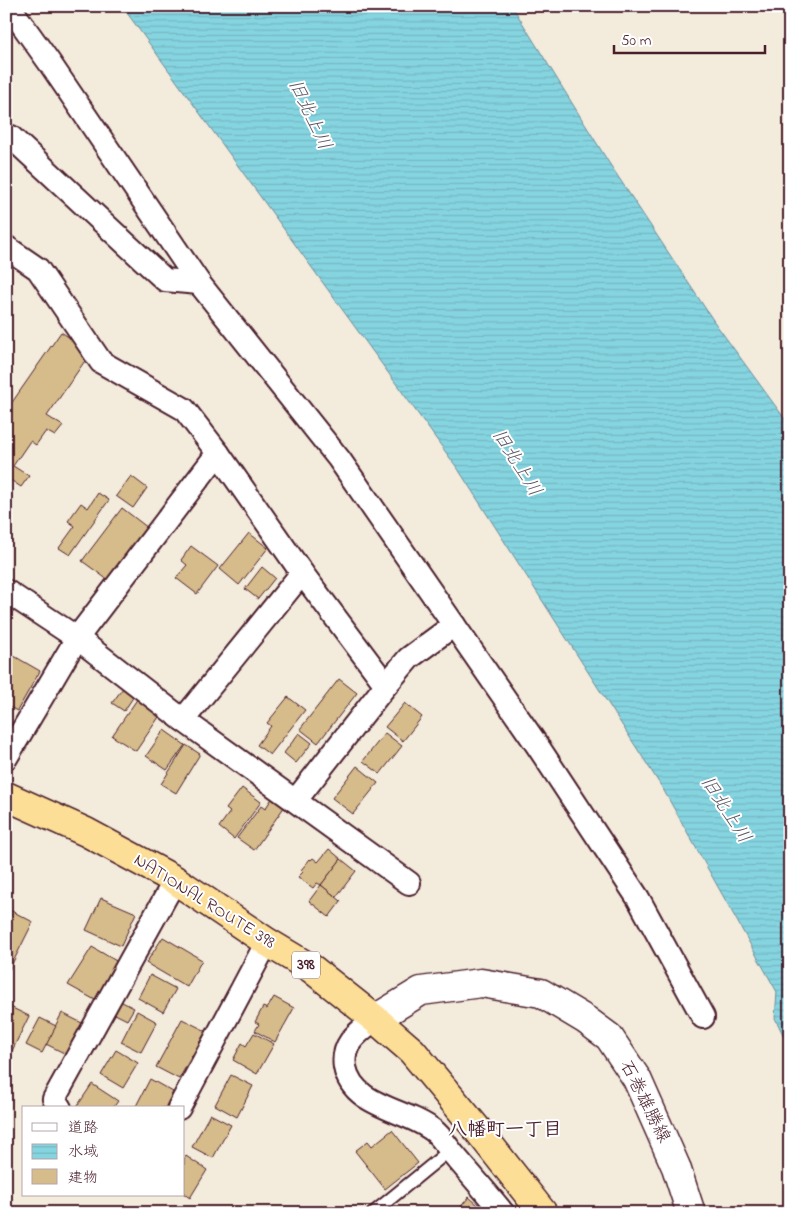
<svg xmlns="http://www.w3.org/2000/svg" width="796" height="1219" font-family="'Indie Flower','Klee One',sans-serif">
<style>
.water{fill:url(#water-rules);stroke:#6d8c98}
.building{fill:#d6bb8b;stroke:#4a1f2b}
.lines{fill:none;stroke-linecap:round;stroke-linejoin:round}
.lane-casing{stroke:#4a1f2b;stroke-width:15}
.street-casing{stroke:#4a1f2b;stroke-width:26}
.secondary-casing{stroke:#4a1f2b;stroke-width:31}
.highway-casing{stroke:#4a1f2b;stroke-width:31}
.lane{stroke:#fff;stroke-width:11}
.street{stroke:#fff;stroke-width:22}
.secondary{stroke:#fff;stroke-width:28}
.highway{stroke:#fcde96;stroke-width:28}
.labels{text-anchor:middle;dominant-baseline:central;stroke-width:4;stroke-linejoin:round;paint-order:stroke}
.shield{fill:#fff;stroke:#80626b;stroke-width:1}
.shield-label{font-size:16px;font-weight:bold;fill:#4a1f2b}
.street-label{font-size:18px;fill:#4a1f2b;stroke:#fff}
.water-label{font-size:19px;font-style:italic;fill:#5c5662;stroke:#fff}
.neighbourhood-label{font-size:19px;font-weight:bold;fill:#4a1f2b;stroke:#fff}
</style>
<defs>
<pattern id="water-rules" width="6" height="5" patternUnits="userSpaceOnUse" patternTransform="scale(1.25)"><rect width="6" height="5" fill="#85d5e1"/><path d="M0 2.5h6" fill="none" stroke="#74b6c1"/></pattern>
</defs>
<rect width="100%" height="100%" fill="#f3ebdc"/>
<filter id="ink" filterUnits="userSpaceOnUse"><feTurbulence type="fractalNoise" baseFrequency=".02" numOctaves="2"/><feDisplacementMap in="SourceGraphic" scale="10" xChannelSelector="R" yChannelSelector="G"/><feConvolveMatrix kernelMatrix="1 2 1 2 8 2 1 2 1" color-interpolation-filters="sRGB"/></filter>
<g filter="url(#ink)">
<path class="water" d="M122,6H512L609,163L715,323L790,426V1049L775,1018L777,992L663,789L458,469Z"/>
<g class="building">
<path d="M61,332L91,352L47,416L63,426L55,436L46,431L36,445L30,441L13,466L29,476L21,487L6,477V411Z"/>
<path d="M131,476L147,488L133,508L116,496Z"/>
<path d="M98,493L109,500L70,555L59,548L75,526L68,521L81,503L88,508Z"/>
<path d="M122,508L148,528L108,580L82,561Z"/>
<path d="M249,533L268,548L239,585L220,569Z"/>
<path d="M191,546L218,566L197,594L176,578L187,565L181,560Z"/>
<path d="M262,567L275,578L258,599L245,589Z"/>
<path d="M14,656L40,671L17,711L6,705V670Z"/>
<path d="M339,679L357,693L318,743L300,729Z"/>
<path d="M123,688L134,696L124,711L112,703Z"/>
<path d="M288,697L305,710L270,755L257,745L271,726L267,723Z"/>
<path d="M138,698L161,714L136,751L112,736Z"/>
<path d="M405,703L422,717L403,741L385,727Z"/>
<path d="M164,730L185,745L167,770L146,756Z"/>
<path d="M299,733L312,743L296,763L284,753Z"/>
<path d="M385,733L402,746L380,774L363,761Z"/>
<path d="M186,745L200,754L176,793L161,784Z"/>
<path d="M357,766L378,783L353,814L332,798Z"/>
<path d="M242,788L261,802L234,839L219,827L230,812L226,809Z"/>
<path d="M275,794L287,803L254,850L237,838L261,806L265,809Z"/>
<path d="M329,849L341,859L321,885L317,883L313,888L298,877L303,872L301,870L310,859L311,860L313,858L318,862Z"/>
<path d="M341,859L356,871L336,897L321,885Z"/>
<path d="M321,885L341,901L329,917L309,901Z"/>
<path d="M101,898L136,913L121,946L86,930Z"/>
<path d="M6,908L33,922L9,970L6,968Z"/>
<path d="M163,937L202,960L187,987L146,963Z"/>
<path d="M92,947L118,962L95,1000L68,985Z"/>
<path d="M150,975L176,989L163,1012L138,998Z"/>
<path d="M274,997L294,1008L275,1042L255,1031L259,1024L255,1022L263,1007L267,1009Z"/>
<path d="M118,1000L134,1008L127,1020L111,1012Z"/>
<path d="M6,1005L29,1016L10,1055L6,1053Z"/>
<path d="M137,1011L157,1022L141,1052L121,1042Z"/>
<path d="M62,1013L84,1024L68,1055L46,1044Z"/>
<path d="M40,1018L56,1026L42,1053L26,1045Z"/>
<path d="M182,1019L206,1031L179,1079L156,1067Z"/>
<path d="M254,1033L274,1044L257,1074L233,1060L242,1043L246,1046Z"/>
<path d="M116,1050L138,1063L123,1088L101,1075Z"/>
<path d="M231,1075L253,1086L237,1117L215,1105Z"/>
<path d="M150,1079L173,1092L165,1108H135Z"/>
<path d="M92,1084L118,1101L113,1108H76Z"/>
<path d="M210,1114L231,1125L213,1158L192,1147Z"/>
<path d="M392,1130L418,1163L385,1189L355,1151L368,1141L372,1146Z"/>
<path d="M186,1156L207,1170L190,1198L184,1194V1159Z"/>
<path d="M469,1197L478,1205L472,1213H460L458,1210Z"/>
</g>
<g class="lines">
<g class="lane-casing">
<path id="lane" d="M373,1213L450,1150"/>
</g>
<g class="street-casing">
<g id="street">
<path d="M9,6L49,62L199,283L339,459L537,745L638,898L703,1017"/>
<path d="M11,137L165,280L199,283"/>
<path d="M6,247L38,269L101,362L184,409L218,453L302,573L386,685L296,800"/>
<path d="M6,591L77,638L183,720L409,883"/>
<path d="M386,685L409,658L454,625"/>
<path d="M183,720L302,573"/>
<path d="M6,758L77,638L218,453"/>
<path d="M375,1019C359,1032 341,1043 345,1067C352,1107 407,1109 434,1131C442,1137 447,1147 454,1155C470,1174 487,1193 503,1213"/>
<path d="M60,1108L54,1099L175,880"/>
<path d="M179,1108L267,942"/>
</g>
</g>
<g class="secondary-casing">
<path id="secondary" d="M375,1019L421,991L481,983L541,993L586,1020L609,1037L637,1079L676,1167L691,1213"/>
</g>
<g class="highway-casing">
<path id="highway" d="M6,796L86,832L175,880L267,942L312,969L375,1019L412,1051L477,1129L543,1213"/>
</g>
<use href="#lane" class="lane"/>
<use href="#street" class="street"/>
<use href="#secondary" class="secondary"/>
<use href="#highway" class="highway"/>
</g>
</g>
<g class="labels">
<rect class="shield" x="292" y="951.5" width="28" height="27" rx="4"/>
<g class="shield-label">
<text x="306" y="965">398</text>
</g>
<g class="street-label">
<text transform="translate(204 902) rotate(32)">NATIONAL ROUTE 398</text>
<text transform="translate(644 1102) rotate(63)">石巻雄勝線</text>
</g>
<g class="water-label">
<text transform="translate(309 115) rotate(65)">旧北上川</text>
<text transform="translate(516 463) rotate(58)">旧北上川</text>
<text transform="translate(725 810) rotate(57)">旧北上川</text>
</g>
<g class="neighbourhood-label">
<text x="505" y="1130">八幡町一丁目</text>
</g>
</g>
<rect width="796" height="1219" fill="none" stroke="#fff" stroke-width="25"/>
<rect x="12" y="12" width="771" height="1194" fill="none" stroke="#4a1f2b" stroke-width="2" filter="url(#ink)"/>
<rect x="22" y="1106" width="162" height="90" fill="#ffffff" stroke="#b7a5aa"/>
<rect x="32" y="1123" width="25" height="8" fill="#ffffff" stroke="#b7a5aa"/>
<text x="68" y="1132" font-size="15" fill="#4a1f2b">道路</text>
<rect x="32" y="1144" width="25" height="15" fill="url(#water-rules)" stroke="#b7a5aa"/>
<text x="68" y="1156" font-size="15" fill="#4a1f2b">水域</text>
<rect x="32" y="1169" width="25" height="15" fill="#d6bb8b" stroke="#b7a5aa"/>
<text x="68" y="1182" font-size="15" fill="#4a1f2b">建物</text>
<path d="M614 45v8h151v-8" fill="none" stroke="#4a1f2b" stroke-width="2.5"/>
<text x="621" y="45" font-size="15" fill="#4a1f2b" stroke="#ffffff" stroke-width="4" paint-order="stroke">50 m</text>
</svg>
